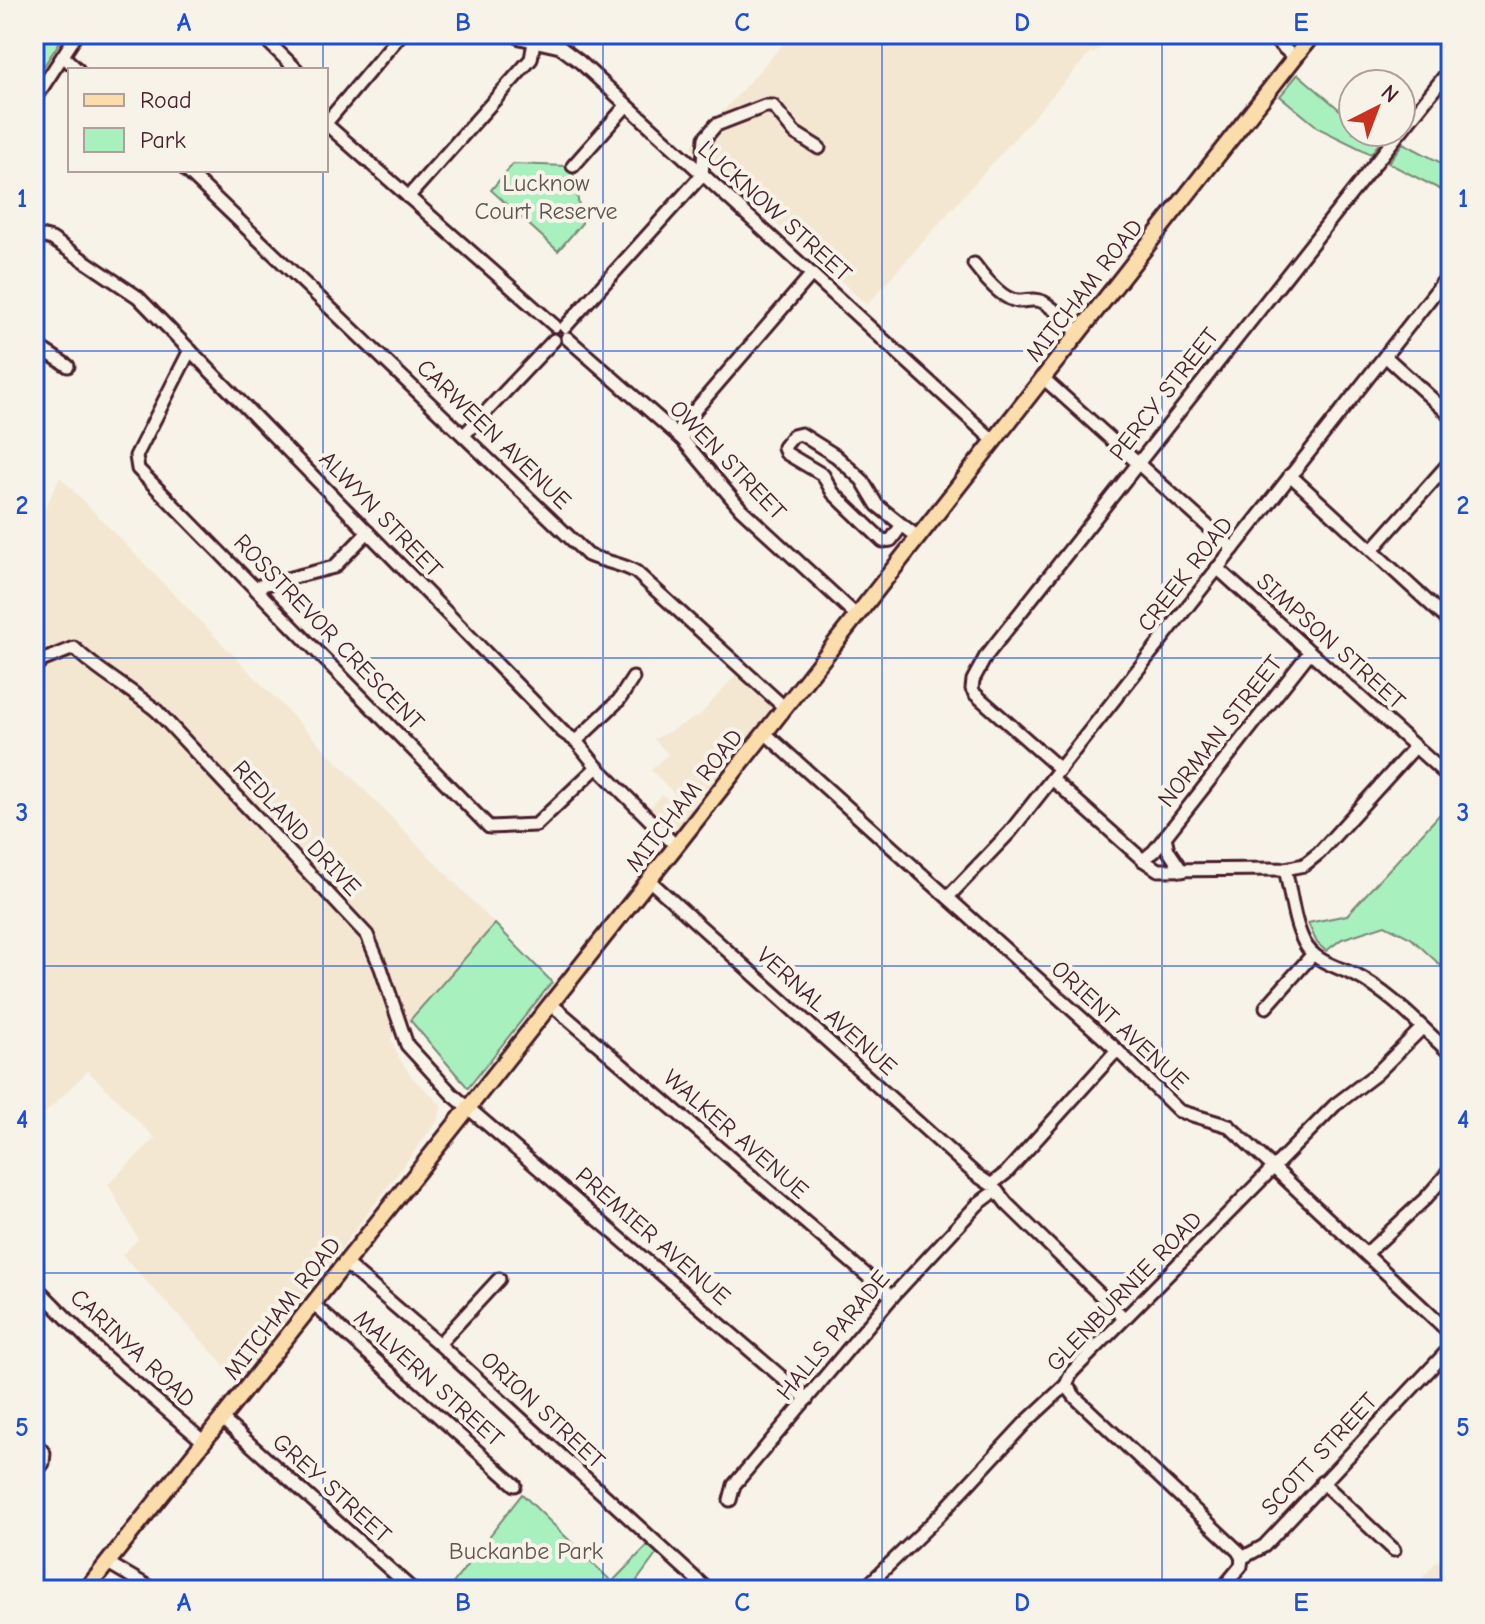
<svg xmlns="http://www.w3.org/2000/svg" width="1485" height="1624" font-family="'Comic Neue',sans-serif">
<style>
.built{fill:#f4e7d2}
.green{fill:#a8f1bf;stroke:#798875;stroke-width:2}
.lines{fill:none;stroke-linecap:round;stroke-linejoin:round}
.minor-casing{stroke:#4a1f2b;stroke-width:17}
.major-casing{stroke:#4a1f2b;stroke-width:20}
.minor{stroke:#f7f3e8;stroke-width:11}
.major{stroke:#faddab;stroke-width:14}
.grid{fill:none;stroke:#1d4ed8;stroke-width:2;stroke-opacity:0.55}
.labels{text-anchor:middle;dominant-baseline:central;stroke-width:8;stroke-linejoin:round;paint-order:stroke}
.park-label{font-size:24px;fill:#625450;stroke:#f7f3e8}
.street-label{font-size:24px;fill:#4a1f2b;stroke:#f7f3e8}
.neatline{fill:none;stroke:#1d4ed8;stroke-width:3}
.grid-label{font-size:26px;text-anchor:middle;font-weight:bold;fill:#1d4ed8}
</style>
<rect width="100%" height="100%" fill="#f7f3e8"/>
<filter id="ink" filterUnits="userSpaceOnUse"><feTurbulence type="fractalNoise" baseFrequency=".0125" numOctaves="2"/><feDisplacementMap in="SourceGraphic" scale="16" xChannelSelector="R" yChannelSelector="G"/><feConvolveMatrix kernelMatrix="1 2 1 2 8 2 1 2 1" color-interpolation-filters="sRGB"/></filter>
<g filter="url(#ink)">
<g class="built">
<path d="M792,34H1112L1094,54L1091,52L867,305L691,147Z"/>
<path d="M60,477L495,924L391,1039L399,1058L412,1077L442,1106L438,1120L240,1382L122,1255L138,1239L108,1184L155,1138L88,1071L34,1124V515L40,519Z"/>
<path d="M739,671L774,705V708L749,740H744L724,765L725,774L712,790L706,788L692,806L693,811L677,832L669,833L646,811L662,795L670,799L675,795L651,770L668,754L654,739L699,716Z"/>
<path d="M1438,1560L1451,1571V1590H1411Z"/>
</g>
<g class="green">
<path d="M34,34H65L34,81Z"/>
<path d="M1298,74L1341,111L1353,118V132H1381L1386,134L1371,154L1320,129L1280,96Z"/>
<path d="M1403,143L1451,168V195L1388,163Z"/>
<path d="M513,164L567,166L573,172L582,223L558,251L491,190Z"/>
<path d="M1451,802V975L1411,938L1385,925L1342,939L1326,951L1317,943L1308,923L1347,915Z"/>
<path d="M495,924L552,982L468,1088L410,1020Z"/>
<path d="M522,1494L612,1582L649,1544L658,1552L630,1590H498L488,1581L477,1590H448Z"/>
</g>
<g class="lines">
<g class="minor-casing">
<g id="minor">
<path d="M260,34L297,70"/>
<path d="M516,34L520,38L560,47L580,62L994,441"/>
<path d="M1268,34L1295,58"/>
<path d="M63,56L78,70"/>
<path d="M34,100L77,34"/>
<path d="M326,123L401,34"/>
<path d="M326,124L555,326"/>
<path d="M1401,131L1451,68"/>
<path d="M573,166L626,106"/>
<path d="M186,170L588,555C604,562 621,563 636,572L785,708"/>
<path d="M408,197L531,59L534,42"/>
<path d="M37,235L52,239L138,297L563,732L576,741L597,767L676,846"/>
<path d="M34,249L37,235L34,230"/>
<path d="M974,264C983,276 1002,300 1018,301C1027,301 1035,298 1043,302C1056,309 1067,323 1078,332"/>
<path d="M565,327L702,175L705,138L716,125L765,106H773L795,133L819,148"/>
<path d="M567,338L682,439L741,509L856,615"/>
<path d="M34,344L68,366"/>
<path d="M190,350L136,456L138,469L489,827L536,825L597,767"/>
<path d="M1385,356L1451,416"/>
<path d="M1042,377L1233,549"/>
<path d="M464,435L554,340"/>
<path d="M682,439L695,410L811,275"/>
<path d="M1290,475L1451,623"/>
<path d="M902,525L877,505L862,480L836,456L801,434L793,436L784,447L786,453L823,475L833,493L883,541L891,540L902,525L918,537"/>
<path d="M1372,550L1451,461"/>
<path d="M1217,568L1451,779"/>
<path d="M255,587L334,567L368,532"/>
<path d="M34,668L41,661L74,648C99,673 130,688 157,711L367,935L381,968L407,1045L452,1094L807,1399"/>
<path d="M765,733L1117,1050L1179,1111L1229,1126L1451,1334"/>
<path d="M576,741L619,700L633,678"/>
<path d="M1060,769L975,694L972,689L973,680L986,656L1400,132"/>
<path d="M1052,779L1143,860L1158,870L1285,869L1304,865L1319,853L1415,747"/>
<path d="M1165,837L1168,850L1182,871"/>
<path d="M1143,860L1154,851L1310,652"/>
<path d="M1285,869C1291,892 1293,921 1304,942C1314,962 1336,966 1355,975C1391,993 1421,1027 1451,1054"/>
<path d="M649,880L975,1174L990,1184"/>
<path d="M948,897L1010,832L1451,272"/>
<path d="M551,1004L892,1297"/>
<path d="M1266,1007L1313,954"/>
<path d="M992,1184L1006,1173L1117,1050"/>
<path d="M997,1191L1007,1204L1124,1318"/>
<path d="M1367,1253L1426,1198L1451,1169"/>
<path d="M346,1264L439,1344L708,1590"/>
<path d="M34,1285L104,1356L204,1442"/>
<path d="M314,1305L515,1485"/>
<path d="M439,1344L499,1279"/>
<path d="M1066,1385L1076,1398L1238,1551L1242,1558"/>
<path d="M222,1419L413,1590"/>
<path d="M34,1442L44,1453L43,1463L34,1474"/>
<path d="M1322,1482L1394,1550"/>
<path d="M730,1500L734,1485L892,1297L978,1204L990,1195"/>
<path d="M1242,1558L1264,1546L1451,1347"/>
<path d="M108,1563L154,1590"/>
<path d="M863,1590L937,1518L1026,1422L1066,1385L1072,1372L1335,1105L1376,1074L1422,1028"/>
<path d="M1221,1590L1241,1566L1242,1558"/>
</g>
</g>
<g class="major-casing">
<path id="major" d="M86,1590L676,846L1313,34"/>
</g>
<use href="#minor" class="minor"/>
<use href="#major" class="major"/>
</g>
</g>
<path class="grid" d="M323,34V70M603,34V1590M882,34V1590M1162,34V1590M323,170V1590M34,351H1451M34,658H1451M34,966H1451M34,1273H1451"/>
<g class="labels">
<g class="park-label">
<text x="546" y="183">Lucknow<tspan x="546" dy="28">Court Reserve</tspan></text>
<text x="526" y="1551">Buckanbe Park</text>
</g>
<g class="street-label">
<text transform="translate(775 211) rotate(42)">LUCKNOW STREET</text>
<text transform="translate(1084 290) rotate(-52)">MITCHAM ROAD</text>
<text transform="translate(1164 394) rotate(-52)">PERCY STREET</text>
<text transform="translate(494 434) rotate(44)">CARWEEN AVENUE</text>
<text transform="translate(728 460) rotate(46)">OWEN STREET</text>
<text transform="translate(381 514) rotate(46)">ALWYN STREET</text>
<text transform="translate(1185 574) rotate(-52)">CREEK ROAD</text>
<text transform="translate(329 632) rotate(46)">ROSSTREVOR CRESCENT</text>
<text transform="translate(1331 641) rotate(42)">SIMPSON STREET</text>
<text transform="translate(1220 731) rotate(-52)">NORMAN STREET</text>
<text transform="translate(684 800) rotate(-52)">MITCHAM ROAD</text>
<text transform="translate(297 828) rotate(47)">REDLAND DRIVE</text>
<text transform="translate(827 1011) rotate(42)">VERNAL AVENUE</text>
<text transform="translate(1120 1025) rotate(43)">ORIENT AVENUE</text>
<text transform="translate(736 1134) rotate(41)">WALKER AVENUE</text>
<text transform="translate(653 1236) rotate(41)">PREMIER AVENUE</text>
<text transform="translate(1124 1291) rotate(-46)">GLENBURNIE ROAD</text>
<text transform="translate(282 1308) rotate(-52)">MITCHAM ROAD</text>
<text transform="translate(833 1335) rotate(-50)">HALLS PARADE</text>
<text transform="translate(133 1348) rotate(43)">CARINYA ROAD</text>
<text transform="translate(429 1378) rotate(42)">MALVERN STREET</text>
<text transform="translate(543 1410) rotate(43)">ORION STREET</text>
<text transform="translate(1319 1454) rotate(-47)">SCOTT STREET</text>
<text transform="translate(332 1488) rotate(42)">GREY STREET</text>
</g>
</g>
<rect width="1485" height="1624" fill="none" stroke="#f7f3e8" stroke-width="88"/>
<rect x="68" y="68" width="260" height="104" fill="#f7f3e8" stroke="#b29e9c" stroke-width="2"/>
<rect x="84" y="94" width="40" height="12" fill="#faddab" stroke="#b29e9c" stroke-width="2"/>
<text x="140" y="108" font-size="24" fill="#4a1f2b">Road</text>
<rect x="84" y="128" width="40" height="24" fill="#a8f1bf" stroke="#b29e9c" stroke-width="2"/>
<text x="140" y="148" font-size="24" fill="#4a1f2b">Park</text>
<g transform="translate(1377 108) rotate(42)"><circle r="38" fill="#f7f3e8" stroke="#b29e9c" stroke-width="2"/>
<path d="M0-6L14 30L0 20L-14 30Z" fill="#c8321e"/>
<text y="-12" font-size="22" font-weight="bold" text-anchor="middle" fill="#4a1f2b">N</text>
</g>
<rect x="44" y="44" width="1397" height="1536" class="neatline"/>
<g class="grid-label">
<text x="184" y="31">A</text>
<text x="463" y="31">B</text>
<text x="742" y="31">C</text>
<text x="1022" y="31">D</text>
<text x="1301" y="31">E</text>
<text x="22" y="207">1</text>
<text x="1463" y="207">1</text>
<text x="22" y="514">2</text>
<text x="1463" y="514">2</text>
<text x="22" y="821">3</text>
<text x="1463" y="821">3</text>
<text x="22" y="1128">4</text>
<text x="1463" y="1128">4</text>
<text x="22" y="1436">5</text>
<text x="1463" y="1436">5</text>
<text x="184" y="1611">A</text>
<text x="463" y="1611">B</text>
<text x="742" y="1611">C</text>
<text x="1022" y="1611">D</text>
<text x="1301" y="1611">E</text>
</g>
</svg>
